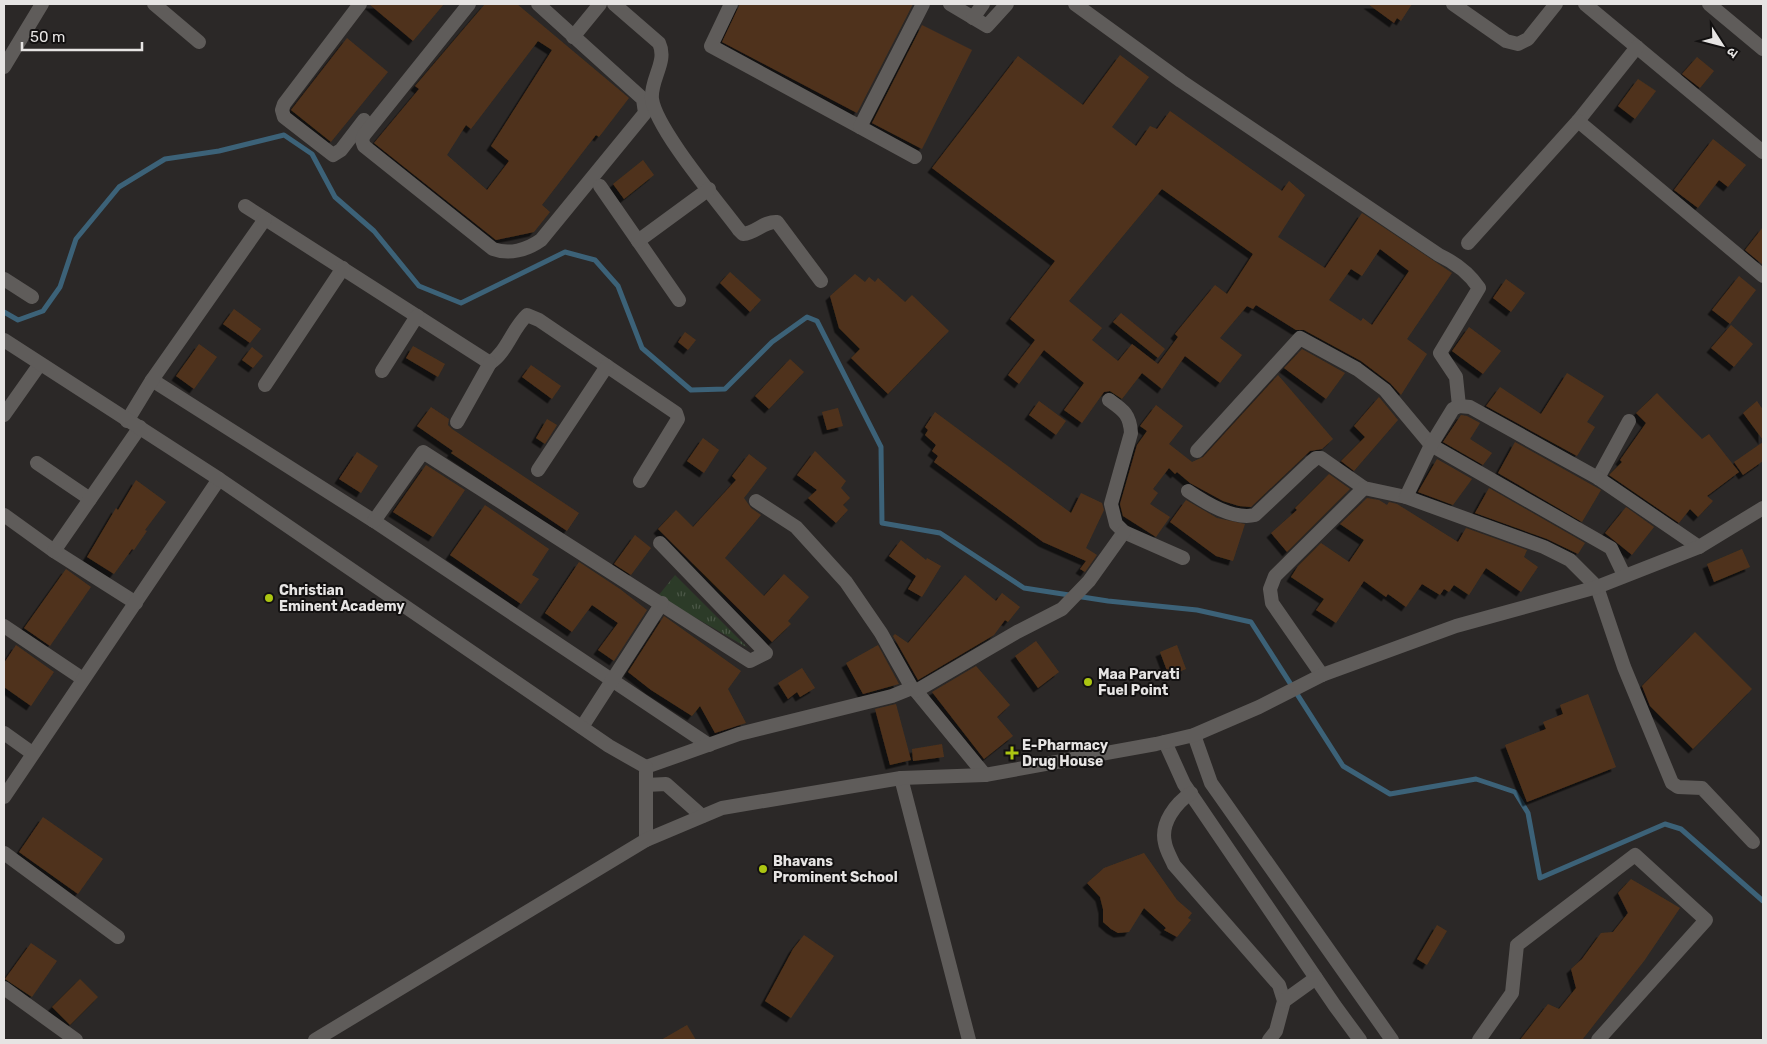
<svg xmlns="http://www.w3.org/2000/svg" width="1767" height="1044" font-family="Rubik,'Noto Sans Devanagari',sans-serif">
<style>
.grass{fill:url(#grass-tufts)}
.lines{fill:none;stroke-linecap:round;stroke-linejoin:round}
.stream{stroke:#3c6278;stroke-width:5}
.building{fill:#50331b;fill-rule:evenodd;filter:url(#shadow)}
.minor{stroke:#5f5c5a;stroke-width:14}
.tertiary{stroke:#5f5c5a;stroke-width:14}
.poi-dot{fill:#acc612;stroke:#131111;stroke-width:2}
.labels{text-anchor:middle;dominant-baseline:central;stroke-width:4;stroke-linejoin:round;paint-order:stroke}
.poi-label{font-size:14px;font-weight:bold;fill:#e6e4e3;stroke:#131111;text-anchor:start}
</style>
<defs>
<pattern id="grass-tufts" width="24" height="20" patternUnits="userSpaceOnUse" patternTransform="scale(1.25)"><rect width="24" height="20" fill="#2c3b28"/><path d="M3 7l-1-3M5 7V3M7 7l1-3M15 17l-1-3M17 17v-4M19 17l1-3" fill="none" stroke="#4b5747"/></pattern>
<filter id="shadow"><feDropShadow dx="-4.5" dy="4.5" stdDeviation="0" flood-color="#0009"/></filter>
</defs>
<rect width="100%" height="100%" fill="#2b2827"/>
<path class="grass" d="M675,575L748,648L658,596Z"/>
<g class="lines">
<path class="stream" d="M4,312L18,320L43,311L60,287L76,239L119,187L165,159L219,151L284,135L312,154L335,197L374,231L419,286L461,303L565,252L595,260L618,286L642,348L691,390L725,389L772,342L807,317L817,321L881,447L882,523L940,533L1024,588L1108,601L1197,610L1251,622L1343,766L1390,794L1476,779L1515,792L1528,813L1540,878L1665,824L1681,829L1763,901"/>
</g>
<g class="building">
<path d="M369,4H444L413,41Z"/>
<path d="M485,4H517L629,98L599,137L596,135L542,205L550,212L534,232L496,240L374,143L419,89L415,86ZM538,41L552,50L491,146L509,161L487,190L447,155L466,125L471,129Z"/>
<path d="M740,4H913L857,113L722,42Z"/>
<path d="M1368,4H1412L1401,21L1397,18L1394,23Z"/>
<path d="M922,25L972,50L922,149L872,123Z"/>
<path d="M347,38L388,72L331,142L291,110Z"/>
<path d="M1120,55L1149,77L1112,127L1136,146L1150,126L1157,129L1170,111L1282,191L1289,181L1305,195L1278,237L1325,268L1362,213L1452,273L1407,339L1427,354L1401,395L1390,383L1361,361L1304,330H1296L1256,305L1253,309L1247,306L1220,338L1242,355L1220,383L1185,356L1162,389L1142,373L1122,399L1110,391L1104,392L1082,423L1064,410L1084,383L1044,350L1019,384L1008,375L1035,340L1010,319L1055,261L932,168L1018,56L1083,105ZM1162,189L1253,254L1227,294L1215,285L1175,334L1178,337L1158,364L1132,344L1118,361L1092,340L1102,328L1069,301ZM1380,249L1409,271L1372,325L1363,318L1361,321L1329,300L1351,269L1362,276Z"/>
<path d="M1697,57L1714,71L1700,88L1682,74Z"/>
<path d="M1638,79L1656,91L1635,119L1618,106Z"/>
<path d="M1713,139L1746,165L1728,187L1719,180L1698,208L1674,190Z"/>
<path d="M643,160L654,175L624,199L613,184Z"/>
<path d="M1763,227V265L1745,250Z"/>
<path d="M730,272L761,300L750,312L720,283Z"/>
<path d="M855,274L865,282L869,277L875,282L878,278L905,302L912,295L949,331L888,394L851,358L860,349L839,328L830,296Z"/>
<path d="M1739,276L1756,290L1730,324L1712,310Z"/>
<path d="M1506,279L1525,293L1511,312L1493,298Z"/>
<path d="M234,309L261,329L250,343L223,324Z"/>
<path d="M1121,313L1165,349L1158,358L1113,322Z"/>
<path d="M1731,325L1753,344L1734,367L1711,348Z"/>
<path d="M1469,327L1501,351L1483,374L1452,351Z"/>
<path d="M685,332L696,340L688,350L678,342Z"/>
<path d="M199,344L217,357L194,389L176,376Z"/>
<path d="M413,346L445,364L438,377L406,358Z"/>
<path d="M252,347L263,356L253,368L242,360Z"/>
<path d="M1302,349L1345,373L1326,399L1284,368Z"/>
<path d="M790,359L804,372L769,409L755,396Z"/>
<path d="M531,365L561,386L552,399L522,377Z"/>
<path d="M1567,373L1604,396L1587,422L1595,427L1577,456L1486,406L1500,387L1541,414Z"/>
<path d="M1278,375L1333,439L1322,449L1310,451L1251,507L1239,506L1223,501L1190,483L1177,472L1175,474L1169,468L1153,489L1158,493L1150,504L1170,517L1156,537L1123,516L1120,504L1137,445L1147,431L1140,426L1156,405L1183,426L1169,444L1192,462L1203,457Z"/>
<path d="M1657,393L1702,439L1709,434L1739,472L1707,496L1713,501L1698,517L1690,509L1679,523L1609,475L1622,462L1620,460L1646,423L1636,413Z"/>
<path d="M1379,397L1398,420L1354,471L1341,461L1365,437L1354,426Z"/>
<path d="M1039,401L1066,421L1056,435L1029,415Z"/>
<path d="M1757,401L1763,410V440L1743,413Z"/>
<path d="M431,407L449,419L448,425L452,429L579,513L567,531L451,453L453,451L417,426Z"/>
<path d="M838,408L843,426L827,430L822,412Z"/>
<path d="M935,412L1071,513L1081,493L1102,503L1104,510L1086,548L1097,555L1085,572L1080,569L1086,561L1043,542L934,462L938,456L932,451L936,445L925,435L928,430L925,427Z"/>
<path d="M1461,415L1467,416L1480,423L1470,439L1492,453L1483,465L1443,442Z"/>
<path d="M547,419L557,425L545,444L536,438Z"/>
<path d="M703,438L719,450L704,473L687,461Z"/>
<path d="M1515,442L1601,490L1582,522L1498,473Z"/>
<path d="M1763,442V461L1743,475L1734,462Z"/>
<path d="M815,451L846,481L841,488L850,498L843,505L848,510L836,523L808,498L817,490L797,475Z"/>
<path d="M357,452L378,466L361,493L339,479Z"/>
<path d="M749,454L767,468L744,498L751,508L761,515L725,558L764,596L784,574L809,597L788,621L791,624L772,642L658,529L676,510L693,527L736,480L732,476Z"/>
<path d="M1437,459L1472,479L1453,505L1418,492Z"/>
<path d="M426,465L465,490L433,537L393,512Z"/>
<path d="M1329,474L1350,489L1287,552L1271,533L1297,510L1295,508Z"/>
<path d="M136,480L166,502L145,530L147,531L134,550L132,549L114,574L87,557L116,508L118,510Z"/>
<path d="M1489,488L1585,543L1578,554L1547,539L1475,513Z"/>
<path d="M1367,498L1379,500L1387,505L1389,502L1397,504L1458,542L1466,528L1527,550L1524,557L1538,567L1521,592L1486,568L1469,595L1454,585L1449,592L1444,589L1440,595L1422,584L1406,607L1388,594L1386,597L1364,581L1336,623L1316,610L1324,599L1291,577L1298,566L1321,543L1349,562L1364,540L1340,524Z"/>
<path d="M1186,500L1217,518L1245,524L1233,561L1216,556L1170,522Z"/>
<path d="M485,505L549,549L532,575L539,579L521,604L450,555Z"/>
<path d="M1626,507L1654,527L1632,555L1605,533Z"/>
<path d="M635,535L651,548L631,575L614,564Z"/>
<path d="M901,540L926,560L927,558L941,566L922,597L908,589L916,576L889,556Z"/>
<path d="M1742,549L1750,567L1714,582L1707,564Z"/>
<path d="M579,562L620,589L647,610L614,661L598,650L618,623L592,605L572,632L545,613Z"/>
<path d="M66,569L91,587L50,646L24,628Z"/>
<path d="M965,575L996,601L1002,593L1020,607L1008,622L1005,620L994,635L918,680L893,636L895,634L908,643Z"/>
<path d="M664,616L741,671L728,689L746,723L715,733L700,706L692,716L651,690L628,672Z"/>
<path d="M1695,632L1752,689L1693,749L1650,706L1642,686Z"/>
<path d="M1036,641L1059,672L1038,688L1015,656Z"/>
<path d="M16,645L54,672L31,706L4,687V663Z"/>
<path d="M878,645L899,684L863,694L846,663Z"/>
<path d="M1177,645L1186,669L1169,676L1160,652Z"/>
<path d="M976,666L1010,705L997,717L1013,736L984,759L932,692Z"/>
<path d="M802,668L815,688L800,697L797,692L788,699L778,683Z"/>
<path d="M1588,694L1616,767L1527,802L1505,745L1546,729L1543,722L1563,714L1560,705Z"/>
<path d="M896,704L911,760L890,765L875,709Z"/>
<path d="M942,744L944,757L913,761L912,749Z"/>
<path d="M43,817L103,859L78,894L19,852Z"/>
<path d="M1144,853L1177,900L1192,913L1188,918L1191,920L1177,937L1164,930L1166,928L1144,908L1129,932L1118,933L1111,929L1103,922V909L1100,897L1087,883L1104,868Z"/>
<path d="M1631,879L1680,908L1644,961L1582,1040H1520L1548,1004L1559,1009L1576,988L1571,969L1582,959L1601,933L1613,932L1628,913L1618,893Z"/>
<path d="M1437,925L1447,931L1427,965L1417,959Z"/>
<path d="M804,935L834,956L791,1018L765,1001L793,949Z"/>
<path d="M31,943L57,961L32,997L5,979Z"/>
<path d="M80,979L98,997L70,1025L52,1007Z"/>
<path d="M687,1025L696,1040H661Z"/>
</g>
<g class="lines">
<g class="minor">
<path d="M154,4L199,42"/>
<path d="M360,4L284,104L282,110L284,117L333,155L341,150L364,120"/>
<path d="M469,4L364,135L362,140L364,146L493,249C509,255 527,250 541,240L645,113L643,99L538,4"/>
<path d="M614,4L659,43C668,62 650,79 652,99C656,129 719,203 739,230L743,234C756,233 764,221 777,222L821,281"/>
<path d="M731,4L711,46L860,127"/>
<path d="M950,4L987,26L1007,4"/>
<path d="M1075,4L1181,81L1439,255C1456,263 1469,273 1479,288L1440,353L1456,377L1459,406"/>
<path d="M1453,4L1506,41L1518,44L1528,39L1556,4"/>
<path d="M1585,4L1763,152"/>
<path d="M1709,4L1763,49"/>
<path d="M973,18L983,4"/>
<path d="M573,37L600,4"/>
<path d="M4,67L42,4"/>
<path d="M1578,121L1637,47"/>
<path d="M915,157L860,127L923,4"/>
<path d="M600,186L679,300"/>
<path d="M245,206L490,363C507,352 512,329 527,315L539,320L676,413L678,419L640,481"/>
<path d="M638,241L709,189"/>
<path d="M1468,243L1578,121L1763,276"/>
<path d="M4,279L32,297"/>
<path d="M382,371L417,316"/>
<path d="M152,380L374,521L709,745"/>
<path d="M265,385L343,268"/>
<path d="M1109,400C1123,410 1130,414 1131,433L1111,504L1116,524L1124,532L1183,558"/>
<path d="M4,415L40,364"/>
<path d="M127,421L152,380L265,219"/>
<path d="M457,422L490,363"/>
<path d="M1197,451L1300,338L1357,369L1385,390L1431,445L1611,548L1624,575"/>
<path d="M37,463L90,499"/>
<path d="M538,470L607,366"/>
<path d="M1598,478L1629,421"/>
<path d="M1188,491C1206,503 1233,520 1255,515L1310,463L1316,458H1321L1364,488L1406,497L1544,547L1570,560L1597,587L1624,667L1672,783L1678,787L1702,788L1753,842"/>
<path d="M1406,497L1431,445L1453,409L1459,406L1470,407L1598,478L1699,547"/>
<path d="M756,501L796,527L846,582L881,633L912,688"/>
<path d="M4,515L54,551L136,603"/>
<path d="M374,521L423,452L750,661L766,653L660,543"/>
<path d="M54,551L140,427"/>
<path d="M4,626L83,679"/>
<path d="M1322,675L1272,603L1270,589L1275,576L1364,488"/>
<path d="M916,691L985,775"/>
<path d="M582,727L662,603"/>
<path d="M4,733L32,753"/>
<path d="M1194,735L1211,783L1392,1040"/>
<path d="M1165,742L1184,784L1335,1006L1360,1040"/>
<path d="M646,767L739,734L892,696L912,688L916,691L1017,632L1062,609L1089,581L1124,532"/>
<path d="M901,778L969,1040"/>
<path d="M646,785L666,784L702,816"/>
<path d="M1191,793C1176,803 1160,823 1165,843C1166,850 1171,858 1174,865L1279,985L1284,1001L1276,1031L1269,1040"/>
<path d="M4,797L219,479"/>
<path d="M4,853L118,937"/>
<path d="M4,988L76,1040"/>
<path d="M1284,1001L1316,978"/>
<path d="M1479,1040L1512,993L1517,945L1635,855L1706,920L1598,1040"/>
</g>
<g class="tertiary">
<path d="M4,340L219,479L609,746L646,767V840"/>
<path d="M315,1040L646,840L722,808L901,778L985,775L1156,744L1194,735L1259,707L1322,675L1456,626L1597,587L1699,547L1763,508"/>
</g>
</g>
<g class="poi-dot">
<circle cx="269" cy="598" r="5"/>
<circle cx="1088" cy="682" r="5"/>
<path d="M1009.5 745.5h5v5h5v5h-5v5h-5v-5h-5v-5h5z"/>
<circle cx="763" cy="869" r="5"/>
</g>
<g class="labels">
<g class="poi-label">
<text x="279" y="590">Christian<tspan x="279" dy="16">Eminent Academy</tspan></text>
<text x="1098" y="674">Maa Parvati<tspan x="1098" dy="16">Fuel Point</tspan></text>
<text x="1022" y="745">E-Pharmacy<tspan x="1022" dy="16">Drug House</tspan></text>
<text x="773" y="861">Bhavans<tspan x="773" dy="16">Prominent School</tspan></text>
</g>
</g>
<rect width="1767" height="1044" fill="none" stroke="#e6e4e3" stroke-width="10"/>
<g transform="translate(1722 45) rotate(126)" stroke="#131111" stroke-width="4" paint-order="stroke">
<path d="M0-4L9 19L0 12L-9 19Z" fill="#e6e4e3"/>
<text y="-8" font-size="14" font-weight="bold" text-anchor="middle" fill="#e6e4e3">उ</text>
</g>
<path d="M22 42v8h120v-8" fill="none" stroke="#e6e4e3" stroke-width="2.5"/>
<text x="30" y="42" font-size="15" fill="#e6e4e3" stroke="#131111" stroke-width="4" paint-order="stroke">50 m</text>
</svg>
